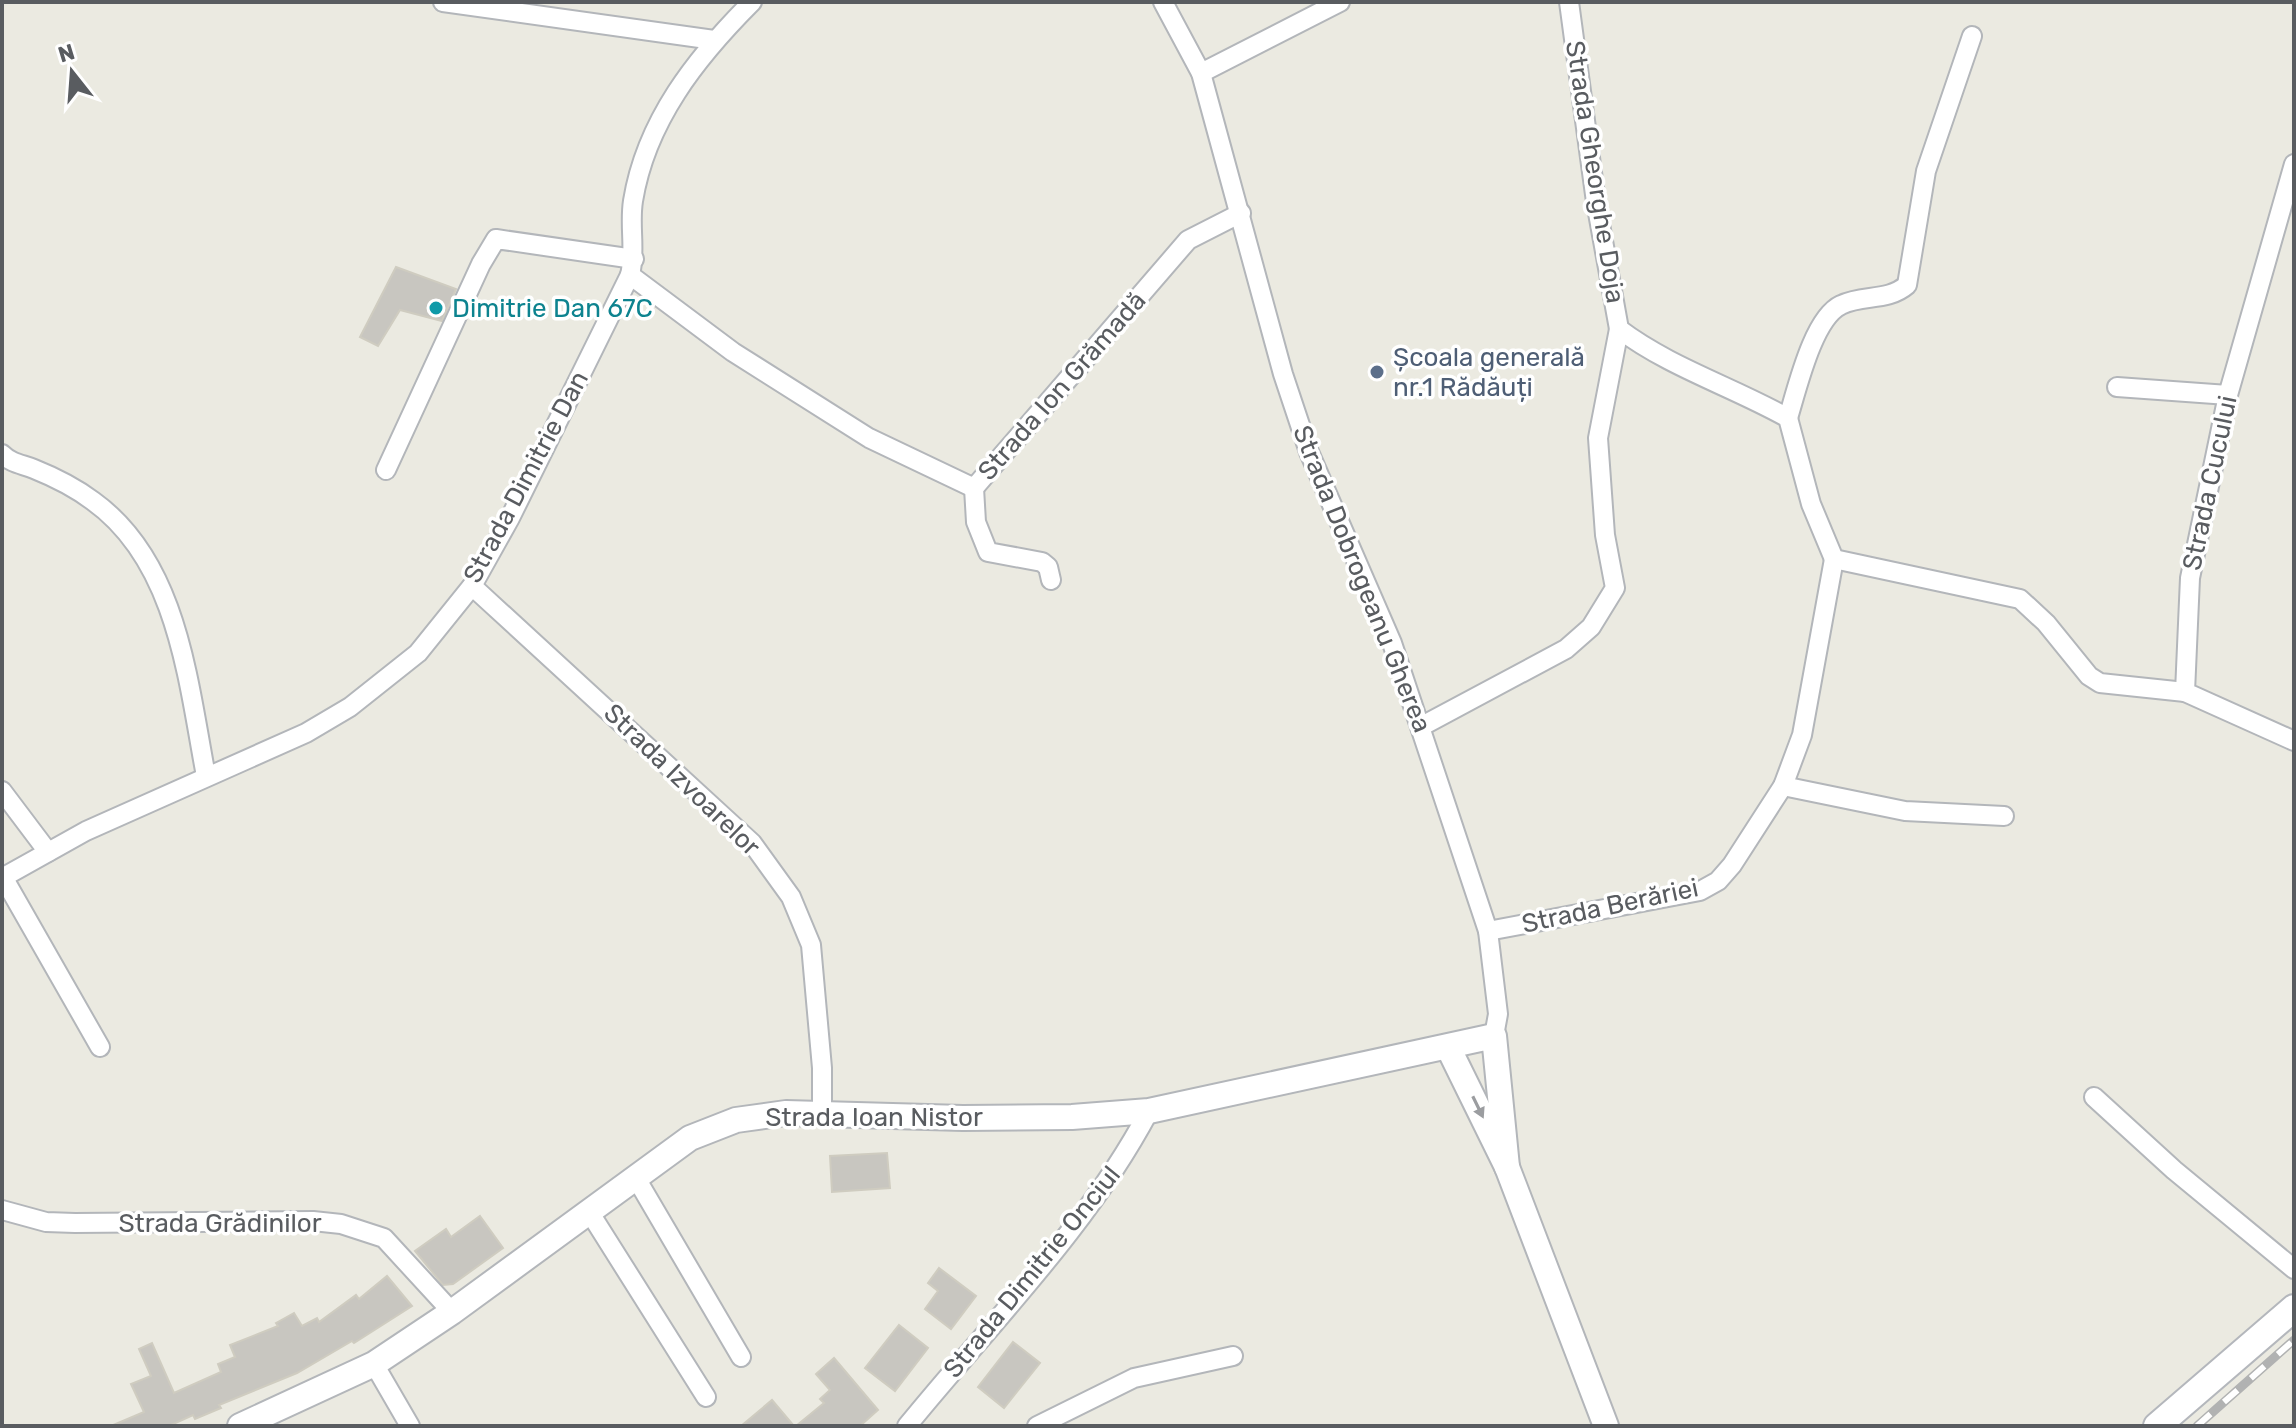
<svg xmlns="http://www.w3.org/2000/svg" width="2296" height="1428" font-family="Rubik,sans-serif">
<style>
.building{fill:#c8c6c0;stroke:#cfccc0;stroke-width:2}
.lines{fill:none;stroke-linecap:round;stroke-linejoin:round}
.minor-casing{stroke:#b3b6ba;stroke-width:22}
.tertiary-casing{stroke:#b3b6ba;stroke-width:28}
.secondary-casing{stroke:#b4b7bc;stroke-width:30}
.minor{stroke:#fff;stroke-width:18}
.tertiary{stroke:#fff;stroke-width:24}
.secondary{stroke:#fff;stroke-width:26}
.rail-casing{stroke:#b1b2b2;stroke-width:9}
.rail{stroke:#fff;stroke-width:6;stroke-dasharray:18;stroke-linecap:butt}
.oneway{fill:#9b9da0}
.culture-dot{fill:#0f9aa8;stroke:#fff;stroke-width:3}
.service-dot{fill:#5c6f8a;stroke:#fff;stroke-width:3}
.labels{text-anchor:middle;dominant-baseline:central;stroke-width:7;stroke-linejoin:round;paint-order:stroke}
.street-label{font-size:26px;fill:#595c60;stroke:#fff}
.culture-label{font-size:26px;fill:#0d838f;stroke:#fff;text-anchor:start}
.service-label{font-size:26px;fill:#4e5e75;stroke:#fff;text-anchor:start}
</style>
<rect width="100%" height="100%" fill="#ebeae1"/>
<g class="building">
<path d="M396,267L456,289L442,321L400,310L378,346L360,337Z"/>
<path d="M887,1153L890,1188L832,1192L830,1156Z"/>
<path d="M480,1216L503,1248L453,1284L443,1285L415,1251L446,1229L451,1237Z"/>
<path d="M939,1268L976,1296L951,1329L925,1309L938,1291L928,1283Z"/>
<path d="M387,1276L412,1306L354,1343L352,1341L297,1373L219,1405L221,1408L195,1419L193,1415L169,1426H111L144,1412L131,1384L151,1376L139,1349L152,1343L174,1393L221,1372L218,1364L235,1357L230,1345L278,1326L276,1323L294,1313L302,1326L317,1318L319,1322L356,1295L359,1299Z"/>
<path d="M899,1325L928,1348L895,1391L865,1368Z"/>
<path d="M1013,1342L1040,1363L1004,1408L978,1387Z"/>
<path d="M834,1358L878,1410L860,1426H796L824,1403L820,1399L830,1390L816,1374Z"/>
<path d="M772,1400L794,1426H741Z"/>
</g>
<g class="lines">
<g class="minor-casing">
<g id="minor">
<path d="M443,2L714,40"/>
<path d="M1163,2L1201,73L1283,374L1309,452L1392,643L1488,931L1498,1014L1494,1036"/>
<path d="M1569,2L1596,202L1619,329C1669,367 1733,387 1788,418L1811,504L1834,559L2020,599L2046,623L2089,676L2100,683L2185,692"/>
<path d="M1201,73L1340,2"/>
<path d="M2294,164L2228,395L2190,578L2185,692L2294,741"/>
<path d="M630,275L733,352L869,438L974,488L1188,240L1241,213"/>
<path d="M2117,387L2228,395"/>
<path d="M1788,418C1797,389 1813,318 1841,305C1863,294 1887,302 1907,285L1926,171L1972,36"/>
<path d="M2,454C12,464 22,464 34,469C54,477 77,489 93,501C178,562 188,682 206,776"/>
<path d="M386,470L481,264L496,239L634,259"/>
<path d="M974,488L976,522L988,552L1042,562L1048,567L1051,580"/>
<path d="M472,586L752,843L791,897L811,945L822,1068V1115"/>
<path d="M1422,726L1566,649L1591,627L1615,588L1605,535L1598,438L1619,329"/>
<path d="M1783,786L1905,811L2004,816"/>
<path d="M2,791L48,852"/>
<path d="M3,877L100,1047"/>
<path d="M2,878L86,831L306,733L350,707L418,653L472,586L510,518L630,275C636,250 629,226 633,201C646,121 696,58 752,2"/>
<path d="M1488,931L1700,891L1718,881L1732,865L1783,786L1802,735L1834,559"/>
<path d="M2094,1097L2174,1170L2294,1269"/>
<path d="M636,1178L741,1357"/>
<path d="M2,1210L46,1222L75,1223L313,1221L341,1224L384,1238L452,1312"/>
<path d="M590,1213L706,1397"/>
<path d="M374,1364L410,1426"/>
<path d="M907,1426C990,1324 1087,1228 1149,1111"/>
<path d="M1037,1426L1134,1378L1233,1356"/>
</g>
</g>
<g class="tertiary-casing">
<g id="tertiary">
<path d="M1448,1047L1507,1167L1606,1426"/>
<path d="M240,1426L374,1364L452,1312L690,1138L736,1120L786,1113L963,1118L1072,1117L1149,1111L1494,1036L1507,1167"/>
</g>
</g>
<g class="secondary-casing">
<path id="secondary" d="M2157,1426L2294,1308"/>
</g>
<use href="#minor" class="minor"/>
<use href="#tertiary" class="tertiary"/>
<use href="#secondary" class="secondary"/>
<g class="rail-casing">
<path id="rail" d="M2197,1426L2294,1340"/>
</g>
<use href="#rail" class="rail"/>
</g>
<defs><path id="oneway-solid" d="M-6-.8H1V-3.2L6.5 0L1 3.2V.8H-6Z" transform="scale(2)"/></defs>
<use class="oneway" href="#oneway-solid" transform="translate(1478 1107) rotate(64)"/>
<circle class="culture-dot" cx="436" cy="308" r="8"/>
<circle class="service-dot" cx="1377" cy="372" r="8"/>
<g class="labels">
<g class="street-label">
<text transform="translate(1595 172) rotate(81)">Strada Gheorghe Doja</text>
<text transform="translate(1062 386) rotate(-49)">Strada Ion Grămadă</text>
<text transform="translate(526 477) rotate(-62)">Strada Dimitrie Dan</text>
<text transform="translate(2210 483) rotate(-78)">Strada Cucului</text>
<text transform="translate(1362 579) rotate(68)">Strada Dobrogeanu Gherea</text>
<text transform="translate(682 780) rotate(44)">Strada Izvoarelor</text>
<text transform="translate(1610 906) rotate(-12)">Strada Berăriei</text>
<text x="874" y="1117">Strada Ioan Nistor</text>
<text x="220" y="1223">Strada Grădinilor</text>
<text transform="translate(1032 1272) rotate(-51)">Strada Dimitrie Onciul</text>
</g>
<g class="culture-label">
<text x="452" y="308">Dimitrie Dan 67C</text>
</g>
<g class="service-label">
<text x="1393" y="357">Școala generală<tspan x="1393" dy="30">nr.1 Rădăuți</tspan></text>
</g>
</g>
<rect width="2296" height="1428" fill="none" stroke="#595c60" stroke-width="8"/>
<g transform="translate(72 72) rotate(343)" stroke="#ffffff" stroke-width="6" paint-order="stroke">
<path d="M0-6L14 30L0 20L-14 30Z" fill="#595c60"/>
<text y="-12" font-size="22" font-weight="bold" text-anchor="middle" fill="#595c60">N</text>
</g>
</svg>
